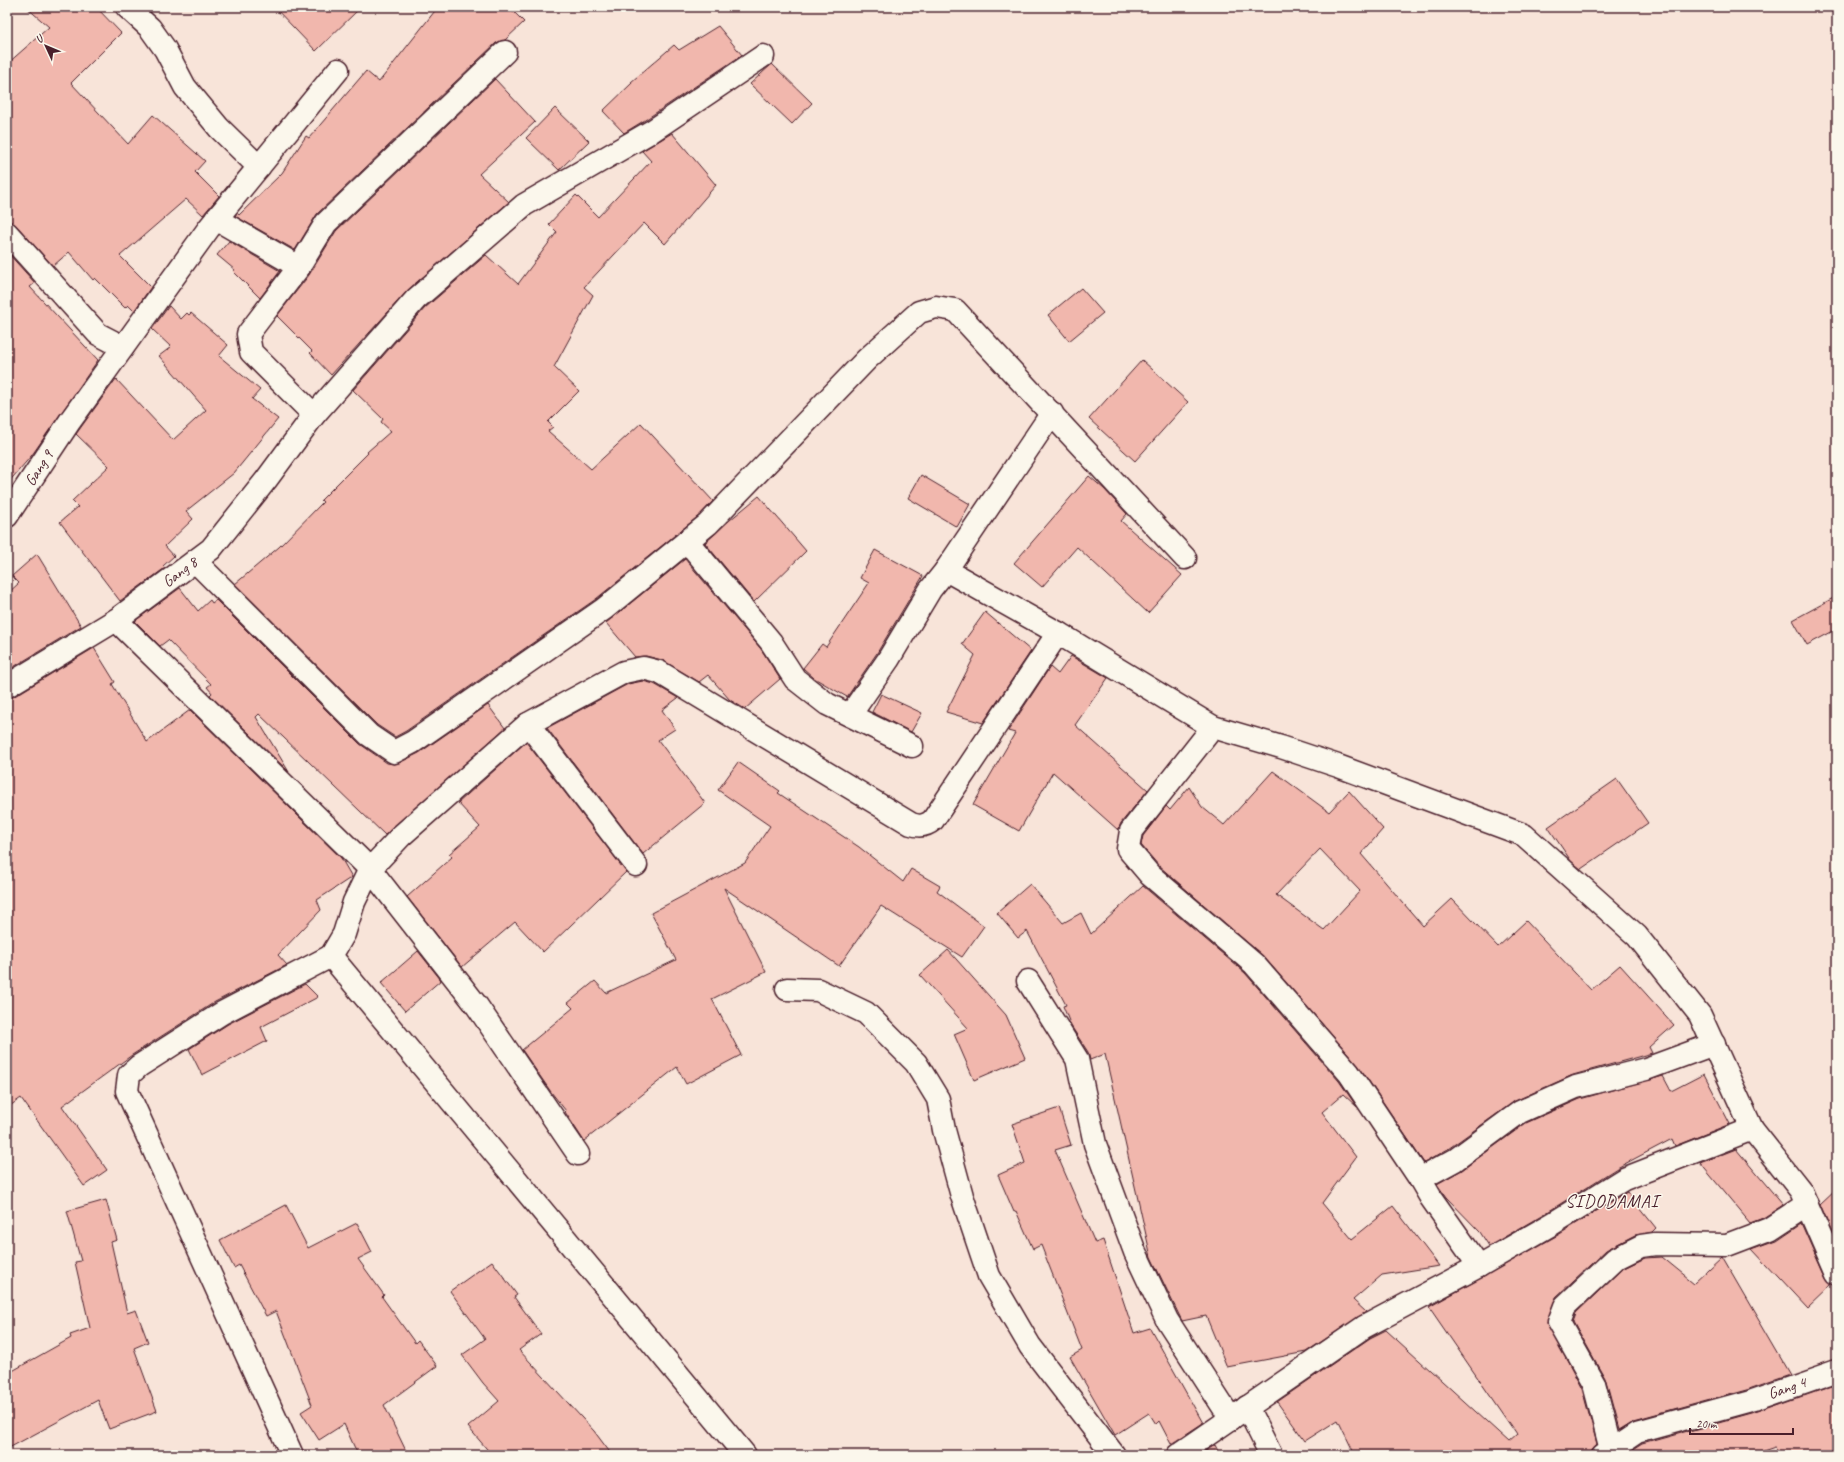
<svg xmlns="http://www.w3.org/2000/svg" width="1844" height="1462" font-family="Caveat,sans-serif">
<style>
.building{fill:#f1b7ad;stroke:#4a1f2b;fill-rule:evenodd}
.lines{fill:none;stroke-linecap:round;stroke-linejoin:round}
.minor-casing{stroke:#4a1f2b;stroke-width:25}
.minor{stroke:#fbf7ec;stroke-width:22}
.labels{text-anchor:middle;dominant-baseline:central;stroke-width:3;stroke-linejoin:round;paint-order:stroke}
.street-label{font-size:16px;fill:#4a1f2b;stroke:#fbf7ec}
.quarter-label{font-size:18px;letter-spacing:1px;fill:#4a1f2b;stroke:#fbf7ec}
</style>
<rect width="100%" height="100%" fill="#f8e4d9"/>
<filter id="ink" filterUnits="userSpaceOnUse"><feTurbulence type="fractalNoise" baseFrequency=".025" numOctaves="2"/><feDisplacementMap in="SourceGraphic" scale="8" xChannelSelector="R" yChannelSelector="G"/><feConvolveMatrix kernelMatrix="1 2 1 2 8 2 1 2 1" color-interpolation-filters="sRGB"/></filter>
<g filter="url(#ink)">
<g class="building">
<path d="M26,7H96L121,33L71,83L128,144L153,115L205,161L195,172L219,196L203,215L186,199L120,256L151,287L134,311L128,305L125,308L95,278L93,280L69,252L53,266L16,225L7,221V64L49,27Z"/>
<path d="M274,7H361L316,51Z"/>
<path d="M438,7H509L524,22L505,40L496,43L317,214L295,250L235,216L237,213L239,215L282,173L306,136L309,138L366,71L379,82Z"/>
<path d="M718,26L742,55L645,120L624,133L603,111L632,83L631,82L674,45L679,50Z"/>
<path d="M772,64L812,103L792,124L750,84Z"/>
<path d="M495,79L535,122L479,174L509,202L408,290L331,375L310,353L312,351L277,316L309,275L336,231Z"/>
<path d="M555,108L589,141L559,170L526,138Z"/>
<path d="M672,133L716,185L665,244L644,223L584,287L593,295L554,367L579,391L548,422L553,427L548,431L591,469L641,423L713,501L700,515L596,599L406,731L395,737L377,725L235,584L279,547L323,502L321,500L368,453L367,452L391,431L381,422L383,419L353,390L425,308L486,255L518,284L557,232L549,224L576,195L598,217L651,161L642,151Z"/>
<path d="M229,241L280,271L260,298L233,271L235,270L217,255Z"/>
<path d="M7,252L35,283L30,287L98,360L32,455L7,484Z"/>
<path d="M1081,288L1103,313L1069,341L1048,315Z"/>
<path d="M169,306L181,319L187,313L189,315L191,313L228,345L219,356L260,390L252,399L278,419L234,473L186,511L193,519L165,546L174,556L163,566L165,568L120,601L60,522L78,507L72,501L109,466L76,434L116,379L173,440L206,410L159,356L171,347L152,329Z"/>
<path d="M1142,360L1188,402L1135,461L1089,419Z"/>
<path d="M921,475L970,504L957,527L908,498Z"/>
<path d="M1089,476L1104,489L1127,514L1121,521L1182,575L1148,613L1077,547L1042,587L1014,563Z"/>
<path d="M759,496L806,551L754,602L705,543L730,520Z"/>
<path d="M875,550L923,576L877,653L847,697L814,678L803,668L822,644L826,647L869,583L860,578Z"/>
<path d="M37,554L81,626L7,671V594L19,583L12,576Z"/>
<path d="M685,559L761,649L780,679L745,709L730,700L708,675L699,682L662,660L646,656L635,657L606,623Z"/>
<path d="M180,588L198,611L210,600L212,603L216,600L360,744L387,763L394,764L399,763L419,753L488,705L505,728L385,835L259,714L256,717L289,772L210,695L212,693L207,687L211,684L168,640L160,646L135,621Z"/>
<path d="M1837,596V629L1807,645L1793,620Z"/>
<path d="M985,612L1031,651L983,723L946,712L975,655L962,644Z"/>
<path d="M94,648L115,682L112,684L147,742L190,710L341,858L352,877L317,900L321,910L278,955L287,965L215,1002L132,1055L62,1106L107,1170L84,1186L21,1098L7,1108V698L13,697Z"/>
<path d="M1071,656L1108,678L1075,725L1148,790L1121,823L1118,830L1053,772L1019,831L973,805L1015,733L1008,731L1050,667L1058,674Z"/>
<path d="M643,681L654,684L678,698L662,710L675,729L658,740L705,803L643,854L547,728L628,684Z"/>
<path d="M881,694L922,713L911,732L872,712Z"/>
<path d="M526,742L626,872L543,952L515,922L462,967L407,897L452,857L449,854L480,827L458,803Z"/>
<path d="M738,762L780,791L778,793L859,847L903,882L911,869L940,886L937,891L984,926L962,957L881,906L839,966L724,888L766,972L712,999L741,1055L686,1084L677,1067L584,1141L565,1112L566,1111L551,1092L522,1050L573,1008L568,1003L595,981L606,993L676,960L651,913L745,863L770,826L718,790Z"/>
<path d="M1273,771L1329,812L1349,791L1383,829L1361,854L1423,926L1452,899L1498,947L1526,921L1591,990L1620,965L1674,1025L1649,1047L1652,1053L1573,1075L1515,1101L1448,1149L1424,1163L1358,1065L1263,956L1159,866L1141,845L1143,836L1166,806L1170,810L1189,787L1202,807L1224,825ZM1320,849L1360,891L1324,930L1276,895Z"/>
<path d="M1617,779L1648,823L1581,869L1571,861L1548,827Z"/>
<path d="M1030,884L1063,923L1081,913L1091,934L1143,886L1245,973L1339,1081L1357,1107L1343,1094L1322,1112L1356,1157L1322,1203L1352,1239L1393,1206L1439,1266L1382,1275L1353,1300L1366,1312L1306,1352L1227,1367L1206,1316L1182,1321L1151,1257L1105,1054L1090,1060L1088,1052L1071,1026L1063,1006L1066,1005L1027,931L1018,938L997,913Z"/>
<path d="M948,950L1006,1015L1025,1058L974,1080L954,1034L968,1028L920,975Z"/>
<path d="M418,951L441,980L405,1011L381,983Z"/>
<path d="M305,984L318,997L261,1027L267,1041L202,1075L189,1049L228,1024Z"/>
<path d="M1704,1074L1730,1124L1675,1146L1672,1139L1617,1168L1546,1213L1489,1246L1480,1232L1446,1197L1437,1184L1462,1170L1526,1123L1580,1099L1663,1076L1671,1091Z"/>
<path d="M1059,1108L1071,1145L1055,1150L1095,1243L1103,1240L1134,1333L1150,1328L1203,1423L1171,1444L1159,1421L1156,1424L1149,1413L1115,1435L1070,1357L1082,1350L1041,1245L1033,1249L1016,1211L1014,1212L998,1175L1025,1163L1012,1124Z"/>
<path d="M1736,1149L1783,1205L1763,1218L1750,1223L1700,1163Z"/>
<path d="M1837,1188V1243L1820,1204Z"/>
<path d="M1627,1192L1656,1228L1652,1232L1635,1235L1606,1250L1556,1297L1547,1323L1582,1389L1597,1444L1592,1449L1591,1455H1355L1338,1420L1305,1441L1277,1402L1370,1338L1386,1330L1509,1442L1517,1435L1429,1307L1558,1235Z"/>
<path d="M106,1200L117,1240L111,1242L127,1313L136,1310L148,1342L134,1348L157,1411L109,1429L98,1400L7,1449V1374L71,1338L70,1335L90,1328L75,1262L81,1261L67,1211Z"/>
<path d="M286,1205L308,1248L357,1223L372,1252L358,1259L384,1295L382,1297L415,1343L418,1340L437,1366L384,1405L408,1455H358L344,1424L319,1440L301,1412L312,1405L276,1311L266,1316L239,1265L234,1268L220,1240Z"/>
<path d="M1801,1223L1826,1279L1832,1285L1807,1309L1751,1249L1776,1240Z"/>
<path d="M1662,1257L1694,1283L1722,1257L1790,1374L1750,1388L1634,1420L1619,1429L1605,1378L1573,1321L1576,1313L1622,1269L1645,1258Z"/>
<path d="M492,1261L517,1295L514,1297L541,1334L519,1350L594,1431L612,1455H492L468,1427L499,1401L483,1383L462,1355L485,1339L450,1291Z"/>
<path d="M1837,1384V1455H1781L1777,1446L1750,1455H1625L1642,1444L1757,1412Z"/>
<path d="M1215,1445L1220,1455H1200Z"/>
</g>
<g class="lines">
<g class="minor-casing">
<g id="minor">
<path d="M127,7L150,28L165,49L185,87L219,128L259,167"/>
<path d="M216,219L299,267"/>
<path d="M7,233L98,334L123,347"/>
<path d="M314,415L251,352L248,334L299,267L326,223L505,52"/>
<path d="M7,516L70,421L209,228L338,70"/>
<path d="M687,541L771,642L795,679L827,704L912,746"/>
<path d="M195,561L369,735L394,752L413,742L604,609L708,524L867,359L919,312L936,307L955,310L1185,558"/>
<path d="M946,570L1058,633L1213,727L1281,747L1338,766L1524,835L1637,936L1700,1015L1752,1129L1801,1191L1837,1274"/>
<path d="M116,620L370,869L477,1006L578,1154"/>
<path d="M7,686L116,620L211,549L266,480L314,415L416,299L524,205L652,131L763,56"/>
<path d="M850,715L888,660L930,590L946,570L1052,413"/>
<path d="M528,724L636,865"/>
<path d="M1213,727L1131,831L1128,849L1150,875L1254,964L1349,1073L1420,1179L1431,1198L1479,1266"/>
<path d="M1028,981L1077,1059L1095,1144L1135,1252L1167,1320L1231,1419"/>
<path d="M787,989L818,990L866,1013L916,1063L938,1099L944,1130L962,1196L989,1276L1030,1346L1114,1455"/>
<path d="M1420,1179L1455,1160L1520,1112L1576,1087L1646,1069L1714,1044"/>
<path d="M1247,1407L1271,1455"/>
<path d="M1611,1450L1594,1384L1559,1322L1565,1306L1615,1259L1641,1246L1655,1244L1727,1245L1769,1229L1807,1204"/>
<path d="M292,1455L127,1091L129,1075L139,1066L222,1013L331,956"/>
<path d="M745,1455L331,956L344,934L354,902L370,869L402,835L528,724L624,672L643,668L659,672L911,824C920,827 926,826 933,820L1058,633"/>
<path d="M1178,1455L1364,1327L1479,1266L1552,1224L1624,1179L1752,1129"/>
<path d="M1603,1455L1637,1432L1754,1400L1837,1371"/>
</g>
</g>
<use href="#minor" class="minor"/>
</g>
</g>
<g class="labels">
<g class="street-label">
<text transform="translate(39 468) rotate(-57)">Gang 9</text>
<text transform="translate(180 572) rotate(-37)">Gang 8</text>
<text transform="translate(1787 1388) rotate(-19)">Gang 4</text>
</g>
<g class="quarter-label">
<text x="1612" y="1201">SIDODAMAI</text>
</g>
</g>
<rect width="1844" height="1462" fill="none" stroke="#fbf7ec" stroke-width="24"/>
<rect x="12" y="12" width="1820" height="1438" fill="none" stroke="#4a1f2b" stroke-width="1.5" filter="url(#ink)"/>
<g transform="translate(46 46) rotate(314)" stroke="#fbf7ec" stroke-width="3" paint-order="stroke">
<path d="M0-3L7 15L0 10L-7 15Z" fill="#4a1f2b"/>
<text y="-6" font-size="11" font-weight="bold" text-anchor="middle" fill="#4a1f2b">U</text>
</g>
<path d="M1690 1428v6h103v-6" fill="none" stroke="#4a1f2b" stroke-width="2"/>
<text x="1696" y="1428" font-size="12" fill="#4a1f2b" stroke="#fbf7ec" stroke-width="3" paint-order="stroke">20 m</text>
</svg>
